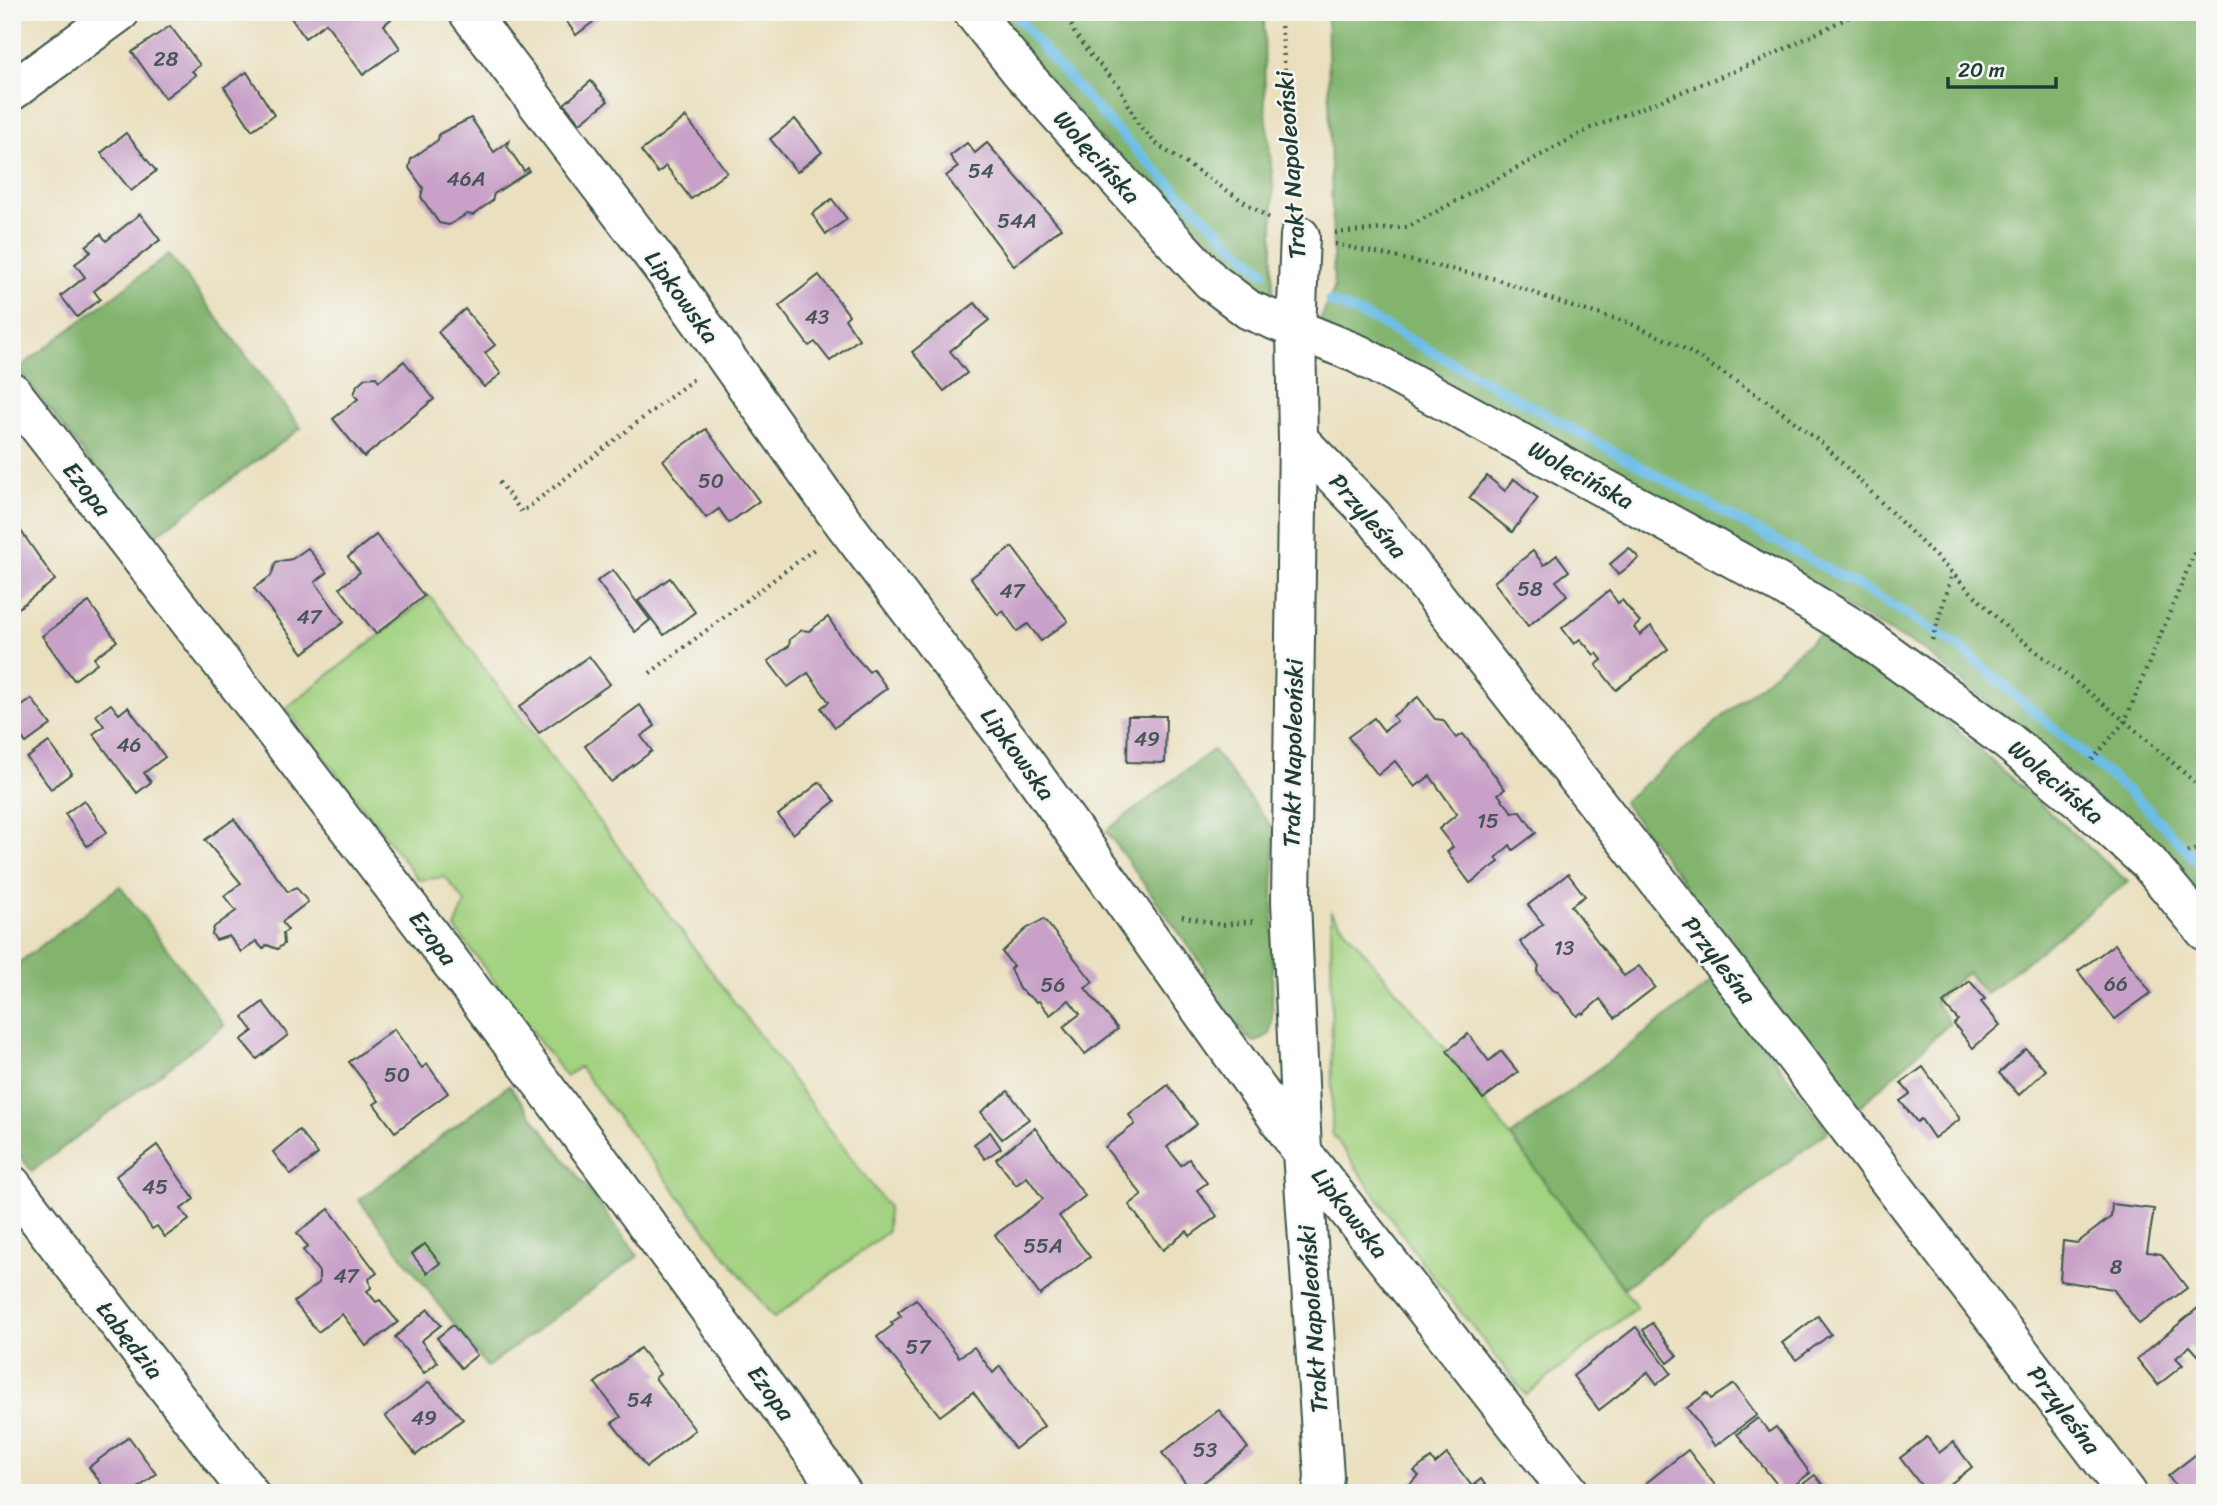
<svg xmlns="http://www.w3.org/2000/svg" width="2217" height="1505" font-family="Sriracha,sans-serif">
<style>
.green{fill:#a3d280;stroke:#61885a;stroke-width:2}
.forest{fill:#82b46e;stroke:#507851;stroke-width:2}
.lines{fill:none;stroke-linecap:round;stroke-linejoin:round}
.stream{stroke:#6cbde7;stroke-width:10}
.building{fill:#c8a0c8}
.minor-casing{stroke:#3d5549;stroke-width:42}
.path{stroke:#3d5549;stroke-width:4.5;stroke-dasharray:2 5;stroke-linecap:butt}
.minor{stroke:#fff;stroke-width:38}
.labels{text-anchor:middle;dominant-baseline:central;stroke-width:5;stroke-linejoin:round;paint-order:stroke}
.number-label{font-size:21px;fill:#495659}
.street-label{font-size:24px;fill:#1f3d34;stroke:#f6f6f2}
</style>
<rect width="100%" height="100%" fill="#f6f6f2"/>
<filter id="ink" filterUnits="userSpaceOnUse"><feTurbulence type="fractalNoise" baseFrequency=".0143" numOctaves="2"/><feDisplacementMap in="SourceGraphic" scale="14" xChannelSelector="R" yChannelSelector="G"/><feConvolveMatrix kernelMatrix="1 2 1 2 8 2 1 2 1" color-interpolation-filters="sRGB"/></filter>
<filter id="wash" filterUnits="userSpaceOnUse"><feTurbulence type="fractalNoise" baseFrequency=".00686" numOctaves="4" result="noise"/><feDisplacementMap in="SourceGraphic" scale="28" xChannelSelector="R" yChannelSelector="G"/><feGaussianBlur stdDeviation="1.57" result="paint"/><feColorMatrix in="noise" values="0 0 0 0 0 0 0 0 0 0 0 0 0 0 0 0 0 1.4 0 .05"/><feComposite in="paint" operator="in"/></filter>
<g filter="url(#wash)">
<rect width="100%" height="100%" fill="#eae0bf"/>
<g class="green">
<path d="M430,596L888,1207L887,1232L774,1318L579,1067L566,1077L455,928L465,902L445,877L419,880L286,708Z"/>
<path d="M1331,912L1447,1051L1637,1307L1526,1395L1421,1261L1332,1133Z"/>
</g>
<g class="forest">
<path d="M989,12H1264L1265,102L1273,186V303L1222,277Z"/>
<path d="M1327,12H2205V911L2065,768L1923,649L1318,325L1334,289Z"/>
<path d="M169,254L301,428L150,539L18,369Z"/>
<path d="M1818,635L1905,684L2128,882L1985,994L1967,972L1935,1001L1950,1023L1855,1111L1623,802Z"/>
<path d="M1213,750L1274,830L1272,1020L1270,1034L1255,1042L1246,1037L1202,976L1205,969L1106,831Z"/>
<path d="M120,886L224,1025L32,1171L12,1146V968Z"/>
<path d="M1715,980L1828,1131L1624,1288L1511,1136Z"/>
<path d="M509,1085L638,1256L487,1367L359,1200Z"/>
</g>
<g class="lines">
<g class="stream">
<path d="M1013,12C1088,106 1174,191 1264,272"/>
<path d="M1329,301L1378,322L1887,602L1958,646L2146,807L2205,870"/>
</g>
</g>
<g id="blocks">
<g class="building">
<path d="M287,12H386L391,19L384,25L400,48L363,75L326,23L305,38Z"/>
<path d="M560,12H606L576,35Z"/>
<path d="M170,26L200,65L192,71L196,75L165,98L132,52Z"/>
<path d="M247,72L274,115L252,130L224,87Z"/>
<path d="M591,81L608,101L580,123L564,104Z"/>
<path d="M686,117L727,172L691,199L666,166L658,173L641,151Z"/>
<path d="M471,118L494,152L509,141L507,146L524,171L528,168L529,171L494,194L492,201L473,215L467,214L449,225L439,223L421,197L423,188L409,168L411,159L438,140L439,134Z"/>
<path d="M795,119L822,152L797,172L770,139Z"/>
<path d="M126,133L156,171L131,191L101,153Z"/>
<path d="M967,143L975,153L987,143L1061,228L1014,266L946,176L958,167L950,156Z"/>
<path d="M832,199L847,219L826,234L812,214Z"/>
<path d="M140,214L160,240L94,291L100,299L77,317L61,296L85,277L75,264L91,252L86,246L101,234L106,241Z"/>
<path d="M819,275L849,315L845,319L859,339L830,361L815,342L809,346L779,306Z"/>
<path d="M975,303L989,320L950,351L967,373L944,391L912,352Z"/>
<path d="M465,309L495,345L485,353L501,374L484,387L438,332Z"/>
<path d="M404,361L434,399L364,457L333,419L358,399L354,395L357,385L365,378L376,377L379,381Z"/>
<path d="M706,429L759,501L729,523L719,509L706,518L663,460Z"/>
<path d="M1487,476L1505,491L1514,479L1538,498L1512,532L1469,498Z"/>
<path d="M12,518L55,580L12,613Z"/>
<path d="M376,535L424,596L376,634L340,588L360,572L348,557Z"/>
<path d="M1012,547L1068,621L1041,641L1028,624L1017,631L1003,611L998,615L971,578Z"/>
<path d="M308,548L327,573L315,582L344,622L303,653L254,588L271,576L276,562L292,559Z"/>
<path d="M1629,548L1639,558L1618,575L1610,564Z"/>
<path d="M1533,551L1544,565L1557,555L1569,571L1556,581L1567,595L1528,626L1494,582Z"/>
<path d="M613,570L650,620L635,632L597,581Z"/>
<path d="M670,578L695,612L664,635L638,601Z"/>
<path d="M1609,591L1618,603L1622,600L1640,622L1634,628L1640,635L1651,626L1668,649L1616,690L1596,665L1602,660L1597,653L1594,655L1580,639L1574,644L1562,628Z"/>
<path d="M89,602L117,641L94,658L97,663L74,680L42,636Z"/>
<path d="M828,617L850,651L869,672L873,669L887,688L835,727L821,708L829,702L808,673L788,687L768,661L789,646L790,639L802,630L809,631Z"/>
<path d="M589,656L610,684L539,733L519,707Z"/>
<path d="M1418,697L1435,719L1443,720L1456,738L1463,734L1505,789L1498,794L1512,812L1520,811L1536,833L1513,850L1510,845L1496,858L1499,862L1470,883L1447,852L1453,847L1439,829L1457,814L1430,776L1415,787L1395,761L1378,775L1348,737L1374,718L1384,731L1397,721L1393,716Z"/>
<path d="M32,699L51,725L26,743L12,724V713Z"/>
<path d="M111,704L119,714L128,707L165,757L144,773L151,782L137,793L93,734L104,726L96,715Z"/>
<path d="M640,705L655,726L641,736L652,751L611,782L585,746Z"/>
<path d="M1128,716H1166L1165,763L1127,762Z"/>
<path d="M49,742L72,773L51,789L27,758Z"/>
<path d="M820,782L835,801L793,834L778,815Z"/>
<path d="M84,800L107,832L87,846L65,814Z"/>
<path d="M234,819L288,892L296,887L308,902L282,922L288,930L283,933L284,944L277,949L267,945L263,949L256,941L241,952L229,936L216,940L212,934L214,927L236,911L224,896L241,883L205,840Z"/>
<path d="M1568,874L1585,896L1571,906L1607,954L1624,976L1639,966L1655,987L1615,1018L1600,999L1583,1014L1582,1012L1577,1016L1558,992L1552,990L1537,972L1539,966L1520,942L1543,924L1528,905Z"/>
<path d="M1044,919L1093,982L1085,988L1118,1029L1085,1054L1063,1027L1080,1014L1069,1000L1050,1015L1039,1001L1037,1002L1019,989L1010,969L1013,966L1002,952L1026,929Z"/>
<path d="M2115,944L2151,993L2115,1019L2078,971Z"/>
<path d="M1970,981L1985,999L1981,1002L2000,1025L1973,1048L1954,1024L1958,1020L1943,1003Z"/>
<path d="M263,1002L288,1035L257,1059L241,1040L253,1031L243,1017Z"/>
<path d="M394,1029L422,1068L427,1064L448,1093L395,1132L374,1104L379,1101L349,1062Z"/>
<path d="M1468,1034L1489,1061L1501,1051L1518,1072L1483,1099L1447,1051Z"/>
<path d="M2026,1049L2046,1070L2019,1095L1999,1073Z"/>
<path d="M1923,1067L1960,1119L1934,1138L1921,1119L1917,1122L1900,1101L1910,1094L1901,1083Z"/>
<path d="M1168,1085L1197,1124L1167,1147L1181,1165L1189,1159L1207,1183L1197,1190L1217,1216L1190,1236L1187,1231L1163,1250L1129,1205L1142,1195L1105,1147L1135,1124L1129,1115Z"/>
<path d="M1008,1091L1029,1119L1002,1139L981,1112Z"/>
<path d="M1035,1128L1085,1196L1059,1216L1090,1257L1040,1295L995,1235L1043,1199L1027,1177L1016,1185L996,1159Z"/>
<path d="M299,1130L318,1154L291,1175L273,1152Z"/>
<path d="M990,1132L1001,1148L985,1159L974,1144Z"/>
<path d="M157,1145L194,1199L181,1209L189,1220L165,1237L157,1226L152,1229L116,1176Z"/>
<path d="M2112,1204L2154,1209L2147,1252L2161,1254L2187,1288L2139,1324L2113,1289L2060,1281L2063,1241L2077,1243L2111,1217Z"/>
<path d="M329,1209L377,1273L369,1279L371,1288L367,1291L376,1302L380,1300L398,1322L366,1346L342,1314L318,1332L294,1302L319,1283V1272L303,1250L308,1247L297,1233Z"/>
<path d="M425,1244L440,1263L427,1273L412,1254Z"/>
<path d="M916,1299L959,1357L974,1347L993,1373L1000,1366L1044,1426L1015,1449L973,1392L940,1416L877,1337L893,1325L891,1323L901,1316L898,1312Z"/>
<path d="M2205,1302V1349L2198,1355L2190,1346L2176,1358L2183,1365L2158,1385L2137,1359Z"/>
<path d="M428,1309L441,1325L421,1341L438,1362L424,1373L395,1337Z"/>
<path d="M1818,1316L1831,1334L1796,1360L1782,1343Z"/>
<path d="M1652,1323L1677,1356L1668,1363L1643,1330Z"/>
<path d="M453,1325L477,1355L461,1368L437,1338Z"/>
<path d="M1636,1327L1671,1373L1657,1384L1648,1372L1599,1410L1573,1376Z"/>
<path d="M640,1348L660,1374L655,1378L695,1430L646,1467L612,1423L621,1417L595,1383Z"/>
<path d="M429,1382L463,1419L416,1455L385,1416Z"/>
<path d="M1734,1384L1757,1415L1715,1446L1687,1408L1707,1393L1711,1399Z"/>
<path d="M1219,1410L1248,1448L1192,1491L1162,1453Z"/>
<path d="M1758,1418L1769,1432L1776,1427L1810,1473L1784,1493L1737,1434Z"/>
<path d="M129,1437L156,1474L132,1493H108L89,1467Z"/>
<path d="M1927,1437L1939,1453L1953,1442L1972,1467L1939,1493H1927L1900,1458Z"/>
<path d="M2203,1449L2205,1493H2181L2168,1476Z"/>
<path d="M1688,1450L1721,1493H1653L1646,1483Z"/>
<path d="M1447,1454L1472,1486L1481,1479L1491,1493H1399L1419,1476L1414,1471L1431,1458L1435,1464Z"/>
<path d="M1815,1475L1827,1491L1825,1493H1791Z"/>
</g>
</g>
</g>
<g filter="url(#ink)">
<use href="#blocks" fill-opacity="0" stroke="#3d5549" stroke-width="2"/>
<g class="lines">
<g class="minor-casing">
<g id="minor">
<path d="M468,12L667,274L834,510L1016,750L1302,1152L1570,1493"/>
<path d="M973,12L1022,73L1149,214L1211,281L1249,310L1358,354L1782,585L1853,628L2005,739L2080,800L2148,862L2205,931"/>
<path d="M12,91L120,12"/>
<path d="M1300,236L1296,330L1298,439L1291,901L1302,1152L1324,1477L1322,1493"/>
<path d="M12,392C294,755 575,1119 842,1493"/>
<path d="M1298,439L1373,516L1789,1049L2127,1493"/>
<path d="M12,1185L249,1493"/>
</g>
</g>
<g class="path">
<path d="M1066,12L1074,32L1089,53L1119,86L1140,127L1159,146L1269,218"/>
<path d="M1280,12L1296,200"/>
<path d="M1335,233L1408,227L1591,128L1762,60L1859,12"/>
<path d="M1335,244L1496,279L1573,307L1627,322L1680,346L1773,405L1824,445L2009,630L2125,721L2205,791"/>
<path d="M499,482L522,512L696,377"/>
<path d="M1932,640L1952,574"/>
<path d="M650,673L817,547"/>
<path d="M2092,760L2125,721L2205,527"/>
<path d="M2187,852L2205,847"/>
<path d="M1182,916L1221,925L1255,921"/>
</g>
<use href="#minor" class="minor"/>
</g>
</g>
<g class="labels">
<g class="number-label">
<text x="166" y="59">28</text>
<text x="981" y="171">54</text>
<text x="466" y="179">46A</text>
<text x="1017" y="221">54A</text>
<text x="817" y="317">43</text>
<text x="711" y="481">50</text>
<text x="1530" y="589">58</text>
<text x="1012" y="591">47</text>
<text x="309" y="617">47</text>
<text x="1147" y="739">49</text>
<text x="129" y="745">46</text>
<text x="1488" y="821">15</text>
<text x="1564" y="948">13</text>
<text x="2116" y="984">66</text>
<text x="1053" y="985">56</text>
<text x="397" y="1075">50</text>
<text x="155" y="1187">45</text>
<text x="1043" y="1246">55A</text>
<text x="2116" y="1267">8</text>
<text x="346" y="1276">47</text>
<text x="918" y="1347">57</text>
<text x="640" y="1400">54</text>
<text x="424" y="1418">49</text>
<text x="1205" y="1450">53</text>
</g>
<g class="street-label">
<text transform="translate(1097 157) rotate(48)">Wolęcińska</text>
<text transform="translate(1291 165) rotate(-94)">Trakt Napoleoński</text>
<text transform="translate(682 297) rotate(54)">Lipkowska</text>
<text transform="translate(1581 475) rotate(29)">Wolęcińska</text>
<text transform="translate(87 489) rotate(52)">Ezopa</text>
<text transform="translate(1368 516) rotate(49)">Przyleśna</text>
<text transform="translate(1293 753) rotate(-89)">Trakt Napoleoński</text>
<text transform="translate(1018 754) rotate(54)">Lipkowska</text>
<text transform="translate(2056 782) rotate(40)">Wolęcińska</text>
<text transform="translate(433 938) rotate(53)">Ezopa</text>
<text transform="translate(1719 960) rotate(52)">Przyleśna</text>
<text transform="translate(1350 1213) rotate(52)">Lipkowska</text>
<text transform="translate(1313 1319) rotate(-94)">Trakt Napoleoński</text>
<text transform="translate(130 1340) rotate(52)">Łabędzia</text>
<text transform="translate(771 1393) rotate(54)">Ezopa</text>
<text transform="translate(2064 1410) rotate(53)">Przyleśna</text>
</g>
</g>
<rect width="2217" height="1505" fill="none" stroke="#f6f6f2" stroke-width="42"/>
<path d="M1948 77v10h108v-10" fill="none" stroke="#1f3d34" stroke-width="3.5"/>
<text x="1958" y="77" font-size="21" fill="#1f3d34" stroke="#f6f6f2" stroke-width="5" paint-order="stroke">20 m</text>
</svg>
